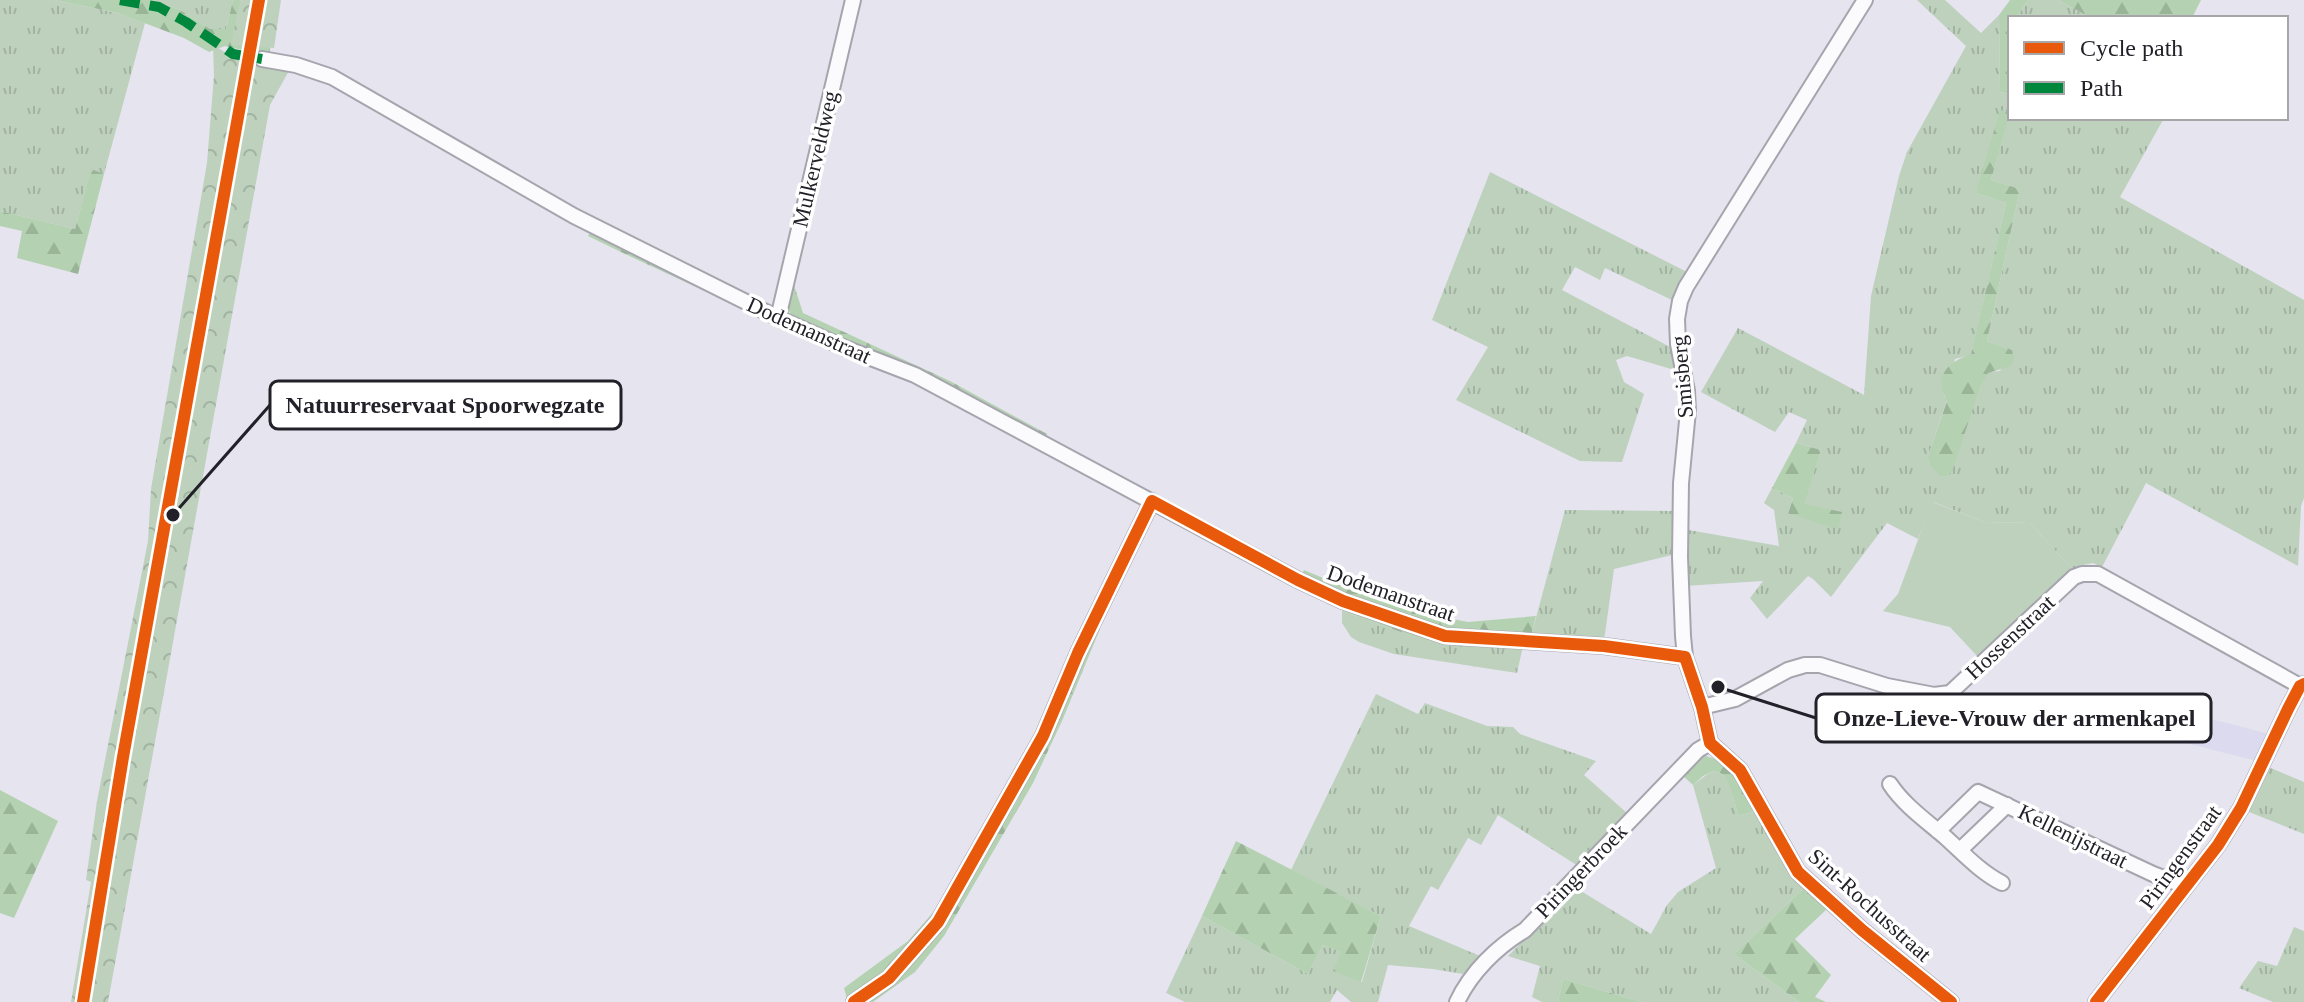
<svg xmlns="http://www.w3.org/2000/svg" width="2304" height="1002" font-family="'Times New Roman',serif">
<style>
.built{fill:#dcdaee}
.grass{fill:url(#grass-tufts);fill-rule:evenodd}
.forest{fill:url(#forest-firs)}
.park{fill:url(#park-crowns)}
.garden{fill:#bdd1bd}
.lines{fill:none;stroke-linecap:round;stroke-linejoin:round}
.street-casing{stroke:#a6a5ae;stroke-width:18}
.street{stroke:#fbfbfd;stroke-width:14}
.quiet{stroke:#00873e;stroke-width:10;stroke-dasharray:20 10;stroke-linecap:butt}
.cycleway-casing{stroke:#fff;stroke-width:17}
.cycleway{stroke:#e8590c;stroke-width:12}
.labels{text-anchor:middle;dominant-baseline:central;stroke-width:7;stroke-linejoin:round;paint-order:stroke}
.street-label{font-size:22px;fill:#222028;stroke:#fff}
.leader{fill:none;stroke:#222028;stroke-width:3}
.callout-dot{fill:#222028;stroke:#fff;stroke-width:3}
.callout{fill:#fff;stroke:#222028;stroke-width:3}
.callout-label{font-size:24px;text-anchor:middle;font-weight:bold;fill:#222028}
</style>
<defs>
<pattern id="grass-tufts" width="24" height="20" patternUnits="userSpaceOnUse" patternTransform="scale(2)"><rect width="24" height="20" fill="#bdd1bd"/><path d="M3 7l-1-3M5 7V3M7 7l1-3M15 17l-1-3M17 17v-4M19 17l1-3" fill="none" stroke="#a2b3a2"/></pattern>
<pattern id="forest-firs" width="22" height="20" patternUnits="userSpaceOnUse" patternTransform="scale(2)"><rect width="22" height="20" fill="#b4d2b1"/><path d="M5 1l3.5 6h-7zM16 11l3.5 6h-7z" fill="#9ab498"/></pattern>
<pattern id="park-crowns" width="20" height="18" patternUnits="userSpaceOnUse" patternTransform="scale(2)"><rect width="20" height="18" fill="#bdd1bd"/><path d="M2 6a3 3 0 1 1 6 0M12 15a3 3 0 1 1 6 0" fill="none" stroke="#a2b3a2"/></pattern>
</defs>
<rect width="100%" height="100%" fill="#e5e4ef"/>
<path class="built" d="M2127,701L2219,721L2269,734L2257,761L2119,726Z"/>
<g class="grass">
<path d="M0,0H54L118,13L145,23L104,174L91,170L75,229L0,211Z"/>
<path d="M153,0H233L226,29H210L180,10Z"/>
<path d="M1917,0H1945L1981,33L1999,15L2000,92L2010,94V118H2164L2120,197L2304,300V498L2301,506L2298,566L2146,483L2102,567L2093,563L2078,566L2074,571L2030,523L1985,522L1933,502L1918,539L1887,523L1831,597L1813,579L1808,576L1767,619L1750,598L1763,581L1684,586L1683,529L1779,546L1774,510L1764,503L1772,488L1793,498L1788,514L1838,528L1803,504L1821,450L1796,443L1807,420L1789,412L1775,432L1701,392L1738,328L1864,395L1871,296L1899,176L1907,152L1966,46ZM2009,113L1991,180L2020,189L1987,341L2012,350L2000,371L1988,372L1928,456L1947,400L1944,396L1955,359L1971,355L2006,203L1976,193Z"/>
<path d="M2028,0H2058L2091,18H2016Z"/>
<path d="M1490,172L1689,273L1674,301L1605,268L1600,280L1575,267L1562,290L1674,349L1678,371L1627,356L1616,360L1624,382L1644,394L1622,462L1580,461L1456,400L1488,347L1432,320Z"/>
<path d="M1565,510L1676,511V554L1614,569L1604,641L1530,640Z"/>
<path d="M1342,611L1412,636L1463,643L1523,646L1517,673L1394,654L1359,642L1351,637L1342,623Z"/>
<path d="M1376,694L1418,714L1425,703L1487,726L1513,727L1520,734L1596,761L1584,775L1627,813L1578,866L1498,815L1481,845L1468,838L1438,890L1431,886L1409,926L1480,956L1463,974L1433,969L1388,965L1378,1002H1351L1337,990L1330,1002H1185L1166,993L1202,916L1308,974L1323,945L1342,952L1334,971L1362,982L1381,916L1291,870Z"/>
<path d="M2268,767L2304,782V834L2244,810Z"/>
<path d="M1716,771C1733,778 1734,800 1738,816L1758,810L1781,860L1804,888L1734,954L1799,1002H1642L1563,979L1558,1002H1542L1532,997L1540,966L1508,956L1576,888L1651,934L1667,905L1678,892L1716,868L1693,785L1709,773Z"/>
<path d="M2294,927L2304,931V1002H2273L2239,988L2258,961L2277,966Z"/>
</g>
<g class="forest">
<path d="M54,0H153L180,10L210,29H226L233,0H278L269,56L225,46L209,52L184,38L118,13Z"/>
<path d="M2010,0H2028L2016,18H2010V94L2000,92L1999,15Z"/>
<path d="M2058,0H2201L2192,18H2091Z"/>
<path d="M2000,110L2010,112L1991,180L2020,189L1987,341L2012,350L2014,360L2011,366L1988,373L1981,384L1952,472L1946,476H1940L1931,466L1928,456L1947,401C1933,376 1948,362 1971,354L2006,203L1976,193Z"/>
<path d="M91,169L104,174L78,274L17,258L22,231L0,226V211L75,229Z"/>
<path d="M567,206L750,294L746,310C693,285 640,262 588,236L595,223Z"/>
<path d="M792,279L803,313L950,381L1047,434L1046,440L794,321C784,306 788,295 792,279Z"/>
<path d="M1796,443L1821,450L1804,504L1842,512L1838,529L1788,514L1793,498L1772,488Z"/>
<path d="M1304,570L1359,593L1421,613L1468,622L1536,616L1530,640L1463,637L1462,647L1412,636L1342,611L1346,599L1301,577Z"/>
<path d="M1095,627L1100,629L1062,721L1033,783L944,936L915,972L873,1002H848L844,988L908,941L936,909L972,845L984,853L1017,801Z"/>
<path d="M1702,755C1731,761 1746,785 1758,810L1738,816C1735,804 1729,763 1709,773C1703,775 1698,781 1693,785L1681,774Z"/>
<path d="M0,790L58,821L14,918L0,913Z"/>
<path d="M1236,841L1381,916L1361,982L1333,971L1341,952L1323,945L1308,974L1202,916Z"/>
<path d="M1804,888L1827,909L1795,939L1831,975L1815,997L1826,1002H1799L1734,954Z"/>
<path d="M1563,979L1642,1002H1558Z"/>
</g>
<g class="park">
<path d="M240,0H281L274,48L231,45Z"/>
<path d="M213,45L233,57L291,67L270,105L108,1002H71L91,882L86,880L97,801L148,541L151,489L207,163L214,75Z"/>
</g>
<path class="garden" d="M1932,502L1985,522L2030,523L2074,571L1979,658L1950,627L1883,611L1898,594Z"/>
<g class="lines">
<g class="street-casing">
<g id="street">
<path d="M1865,0L1686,287L1680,301L1677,319L1678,344L1687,391L1688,411L1681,483L1680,557L1683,636L1685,657L1702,707L1710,743L1740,770L1798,872L1862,930L1951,1002"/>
<path d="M262,59L296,65L332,77L574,216L778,318L845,348L915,375L1298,580L1343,601L1445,636L1604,646L1685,657"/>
<path d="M778,318L853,0"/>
<path d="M1702,707L1735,699L1788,670L1805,665H1820L1887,686L1934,695L1950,693L2074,577L2082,574H2098L2300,686"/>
<path d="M1890,784C1903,804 1925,820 1944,836C1962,852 1980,872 2002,883"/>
<path d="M1938,831L1978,792L2153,874L2185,886"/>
<path d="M1960,850L2007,805"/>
<path d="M854,1002L889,978L938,922L1043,736L1078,653L1152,501"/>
<path d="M1457,1002C1471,972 1497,947 1525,930L1698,750L1710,743"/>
<path d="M2096,1002L2218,845L2241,808L2288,709L2300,686L2304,684"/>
</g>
</g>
<use href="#street" class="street"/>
<path class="quiet" d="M120,0L159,7L186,22L233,54L262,59"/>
<g class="cycleway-casing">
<g id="cycleway">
<path d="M83,1002L123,757L259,0"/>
<path d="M854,1002L889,978L938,922L1043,736L1078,653L1152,501L1298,580L1343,601L1445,636L1604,646L1685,657L1702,707L1710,743L1740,770L1798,872L1862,930L1951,1002"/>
<path d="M2096,1002L2218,845L2241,808L2288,709L2300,686L2304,684"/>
</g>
</g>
<use href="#cycleway" class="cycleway"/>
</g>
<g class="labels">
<g class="street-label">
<text transform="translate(815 159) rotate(-77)">Mulkerveldweg</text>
<text transform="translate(809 330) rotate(24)">Dodemanstraat</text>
<text transform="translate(1682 377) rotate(-95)">Smisberg</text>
<text transform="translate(1391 593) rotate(19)">Dodemanstraat</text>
<text transform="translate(2010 637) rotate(-43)">Hossenstraat</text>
<text transform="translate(2073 836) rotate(26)">Kellenijstraat</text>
<text transform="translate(2180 857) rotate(-54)">Piringenstraat</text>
<text transform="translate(1581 871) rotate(-46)">Piringerbroek</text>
<text transform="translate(1870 905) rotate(42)">Sint-Rochusstraat</text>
</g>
</g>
<path class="leader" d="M173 515L270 405M1718 687L1816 718"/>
<g class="callout-dot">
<circle cx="173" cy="515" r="8"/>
<circle cx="1718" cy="687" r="8"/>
</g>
<g class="callout">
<rect x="270" y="381" width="351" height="48" rx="8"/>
<rect x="1816" y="694" width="395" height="48" rx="8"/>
</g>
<g class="callout-label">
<text x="445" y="413">Natuurreservaat Spoorwegzate</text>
<text x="2014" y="726">Onze-Lieve-Vrouw der armenkapel</text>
</g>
<rect x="2008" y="16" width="280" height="104" fill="#ffffff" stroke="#a7a6a9" stroke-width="2"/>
<rect x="2024" y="42" width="40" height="12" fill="#e8590c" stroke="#a7a6a9" stroke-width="2"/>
<text x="2080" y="56" font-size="24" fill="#222028">Cycle path</text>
<rect x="2024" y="82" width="40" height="12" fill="#00873e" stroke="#a7a6a9" stroke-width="2"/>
<text x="2080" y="96" font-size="24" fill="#222028">Path</text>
</svg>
